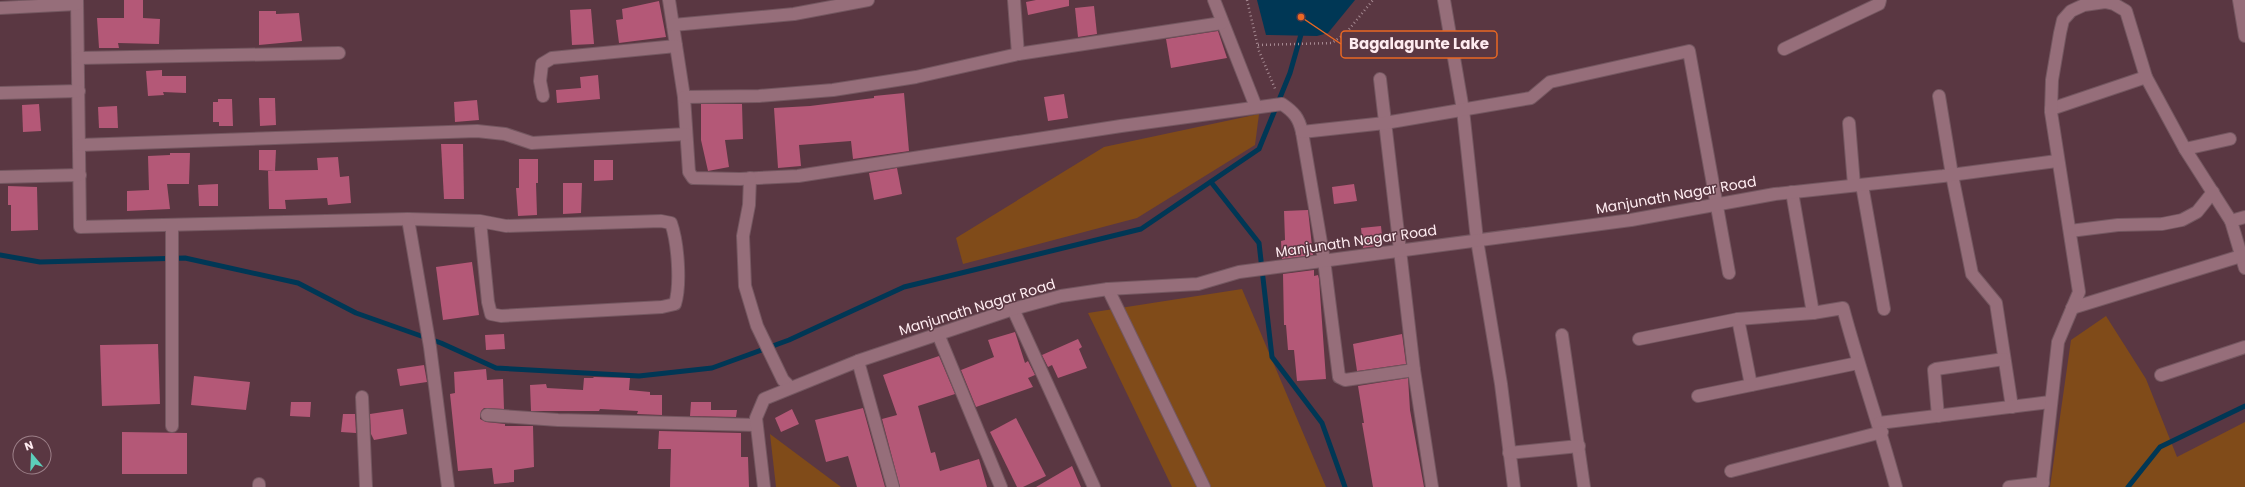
<svg xmlns="http://www.w3.org/2000/svg" width="2245" height="487" font-family="Poppins,sans-serif">
<style>
.green{fill:#804b19}
.water{fill:#003755}
.lines{fill:none;stroke-linecap:round;stroke-linejoin:round}
.stream{stroke:#003755;stroke-width:5}
.building{fill:#b45877}
.minor-casing{stroke:#745760;stroke-width:14}
.path{stroke:#a68a92;stroke-width:2.5;stroke-dasharray:1 3;stroke-linecap:butt}
.minor{stroke:#966e7a;stroke-width:12}
.labels{text-anchor:middle;dominant-baseline:central;stroke-width:3;stroke-linejoin:round;paint-order:stroke}
.street-label{font-size:14px;fill:#feebf0;stroke:#5a3742}
.leader{fill:none;stroke:#ea6823;stroke-width:1.5}
.callout-dot{fill:#ea6823;stroke:#5a3742;stroke-width:1.5}
.callout{fill:#5a3742;stroke:#ea6823;stroke-width:1.5}
.callout-label{font-size:15px;text-anchor:middle;font-weight:bold;fill:#feebf0}
</style>
<rect width="100%" height="100%" fill="#5a3742"/>
<g class="green">
<path d="M1259,114L1255,145L1137,218L963,264L956,238L1104,147Z"/>
<path d="M1242,289L1326,487H1172L1088,313Z"/>
<path d="M2106,316L2146,379L2177,457L2245,422V487H2050L2071,340Z"/>
<path d="M770,434L841,487H776Z"/>
</g>
<path class="water" d="M1257,0H1355L1328,33L1317,36L1266,35Z"/>
<g class="lines">
<g class="stream">
<path d="M1211,182L1259,243L1272,357L1322,423L1345,487"/>
<path d="M0,255L40,262L185,258L298,283L356,313L441,343L496,368L639,376L712,368L789,340L904,287L1141,229L1259,149L1290,73L1302,31"/>
<path d="M2128,487L2160,447L2245,406"/>
</g>
</g>
<g class="building">
<path d="M124,0H143V18L160,19L159,44L118,43L119,48H99L97,18H124Z"/>
<path d="M1036,0H1069V6L1028,15L1026,2Z"/>
<path d="M659,1L666,37L619,43L616,20L623,19L622,9Z"/>
<path d="M1094,6L1097,34L1078,37L1075,8Z"/>
<path d="M591,9L594,44L572,45L570,10Z"/>
<path d="M259,11H276V14L299,13L302,41L259,45Z"/>
<path d="M1218,31L1227,58L1171,68L1166,39Z"/>
<path d="M162,70V76H186V93L163,92L164,95L148,96L146,71Z"/>
<path d="M598,75L600,99L557,103L556,90L581,88L580,77Z"/>
<path d="M904,93L909,151L853,159L851,141L799,145L801,166L778,168L774,108L810,106L874,98V96Z"/>
<path d="M1064,94L1068,118L1048,121L1044,97Z"/>
<path d="M259,98H275L276,125L260,126Z"/>
<path d="M218,99H232L233,126H219V122H213V102H218Z"/>
<path d="M477,100L479,120L455,122L454,102Z"/>
<path d="M39,104L41,131L23,132L22,105Z"/>
<path d="M701,104H742L743,139L725,140L729,167L708,171L701,140Z"/>
<path d="M117,106L118,128H99L98,107Z"/>
<path d="M441,144H463L464,199H444Z"/>
<path d="M259,150H276L275,171L259,170Z"/>
<path d="M170,153H190L189,184H167L170,209L127,211V191L149,190L148,156L170,155Z"/>
<path d="M338,157L340,177L349,176L351,203L328,205L327,198L285,200L286,209H269L268,171L318,170L317,158Z"/>
<path d="M519,159H538V183H536L537,215L518,216L516,188H519Z"/>
<path d="M594,160H613V180L594,181Z"/>
<path d="M897,168L902,194L874,200L869,173Z"/>
<path d="M563,183H582L581,213L563,214Z"/>
<path d="M218,184V206H199L198,185Z"/>
<path d="M1354,184L1357,201L1334,204L1332,187Z"/>
<path d="M8,186L37,187L38,230L11,231V205H8Z"/>
<path d="M1308,210L1313,255L1282,259L1281,241L1285,240L1284,211Z"/>
<path d="M1381,226L1383,245L1363,248L1361,228Z"/>
<path d="M472,262L479,315L443,320L436,267Z"/>
<path d="M1314,270V276L1318,275L1319,279L1326,379L1297,381L1294,350H1288L1286,325H1284L1283,274Z"/>
<path d="M1015,332L1025,363L1028,361L1035,375L1028,378L1033,387L976,407L961,370L994,357L988,340Z"/>
<path d="M504,334L505,349L486,350L485,335Z"/>
<path d="M1402,334L1406,364L1357,371L1353,344Z"/>
<path d="M1078,339L1082,347L1079,349L1087,368L1058,378L1052,365L1048,367L1042,355Z"/>
<path d="M158,344L160,404L102,406L100,345Z"/>
<path d="M939,356L955,394L918,406L931,453L935,452L940,471L979,459L987,487H900L882,419L897,415L883,375Z"/>
<path d="M424,365L427,382L400,386L397,369Z"/>
<path d="M486,369L487,380L503,379L504,409L484,408L481,411L480,419L486,422L505,424V426H533L534,467L514,470V482L494,484L492,468L458,471L450,394L455,393L454,372Z"/>
<path d="M194,376L250,382L246,410L191,405Z"/>
<path d="M594,377L630,378L629,390L650,392V395H662V415L637,414L638,411L600,409L599,411H531L530,385L546,384L547,388L583,390L584,378H593Z"/>
<path d="M1408,378L1410,410L1424,487H1373L1362,423H1364L1358,386Z"/>
<path d="M291,402H311L310,417L290,416Z"/>
<path d="M691,402H711V410H737L736,417L690,416Z"/>
<path d="M863,408L885,487H857L848,456L826,462L815,420Z"/>
<path d="M403,409L407,434L374,440L371,434L370,414Z"/>
<path d="M792,409L799,424L781,432L775,418Z"/>
<path d="M343,414H355L356,433L341,432Z"/>
<path d="M1016,418L1046,476L1023,487H1017L990,432Z"/>
<path d="M659,431L741,433V457H748L749,487H670L671,449H658Z"/>
<path d="M122,432L187,433V474H122Z"/>
<path d="M1072,466L1081,487H1036Z"/>
</g>
<g class="lines">
<g class="minor-casing">
<g id="minor">
<path d="M77,0L80,227L408,219L480,221L506,226L661,221L671,223C678,243 681,284 675,304L662,307L501,316L491,314L488,302L480,221"/>
<path d="M669,0L684,97L689,172L693,178L740,179L798,176L1121,126L1282,104C1294,112 1299,118 1302,132L1324,260L1339,377L1345,380L1414,370"/>
<path d="M1014,0L1018,54"/>
<path d="M1214,0L1256,107"/>
<path d="M1444,0L1463,110L1477,240L1501,384L1514,487"/>
<path d="M2239,0L2245,36"/>
<path d="M0,8L77,4"/>
<path d="M673,25L794,14L868,0"/>
<path d="M1784,49L1879,4L1880,0"/>
<path d="M79,58L339,53"/>
<path d="M1380,79L1414,370L1432,487"/>
<path d="M0,93L79,91"/>
<path d="M543,96L540,81L542,64L552,58L676,46"/>
<path d="M1939,96L1952,175L1972,274L1996,303L2012,407"/>
<path d="M684,97L759,96L833,90L916,77L1018,54L1222,23"/>
<path d="M2051,109L2146,77"/>
<path d="M1849,123L1854,185"/>
<path d="M1302,132L1385,123L1531,98L1550,82L1689,51L1729,273"/>
<path d="M80,145L477,131L505,134L532,143L686,134"/>
<path d="M2185,149L2230,139"/>
<path d="M0,177L80,175"/>
<path d="M750,178L749,205L743,236L745,286L757,326L783,380L790,387"/>
<path d="M1862,185L1884,309"/>
<path d="M1792,192L1813,313"/>
<path d="M2245,217L2231,221L2245,268"/>
<path d="M408,219L430,347L448,487"/>
<path d="M172,225V426"/>
<path d="M2070,231L2118,225L2162,224L2182,220L2197,212L2213,192"/>
<path d="M1108,289L1204,487"/>
<path d="M2072,308L2241,256"/>
<path d="M1013,309L1094,487"/>
<path d="M1738,319L1751,385"/>
<path d="M938,334L1001,487"/>
<path d="M1562,335L1584,487"/>
<path d="M1639,339L1738,319L1813,313L1843,308C1859,368 1880,427 1896,487"/>
<path d="M858,361L893,487"/>
<path d="M2161,375L2245,347"/>
<path d="M1698,396L1858,363"/>
<path d="M362,397L366,487"/>
<path d="M487,415L558,420L756,425"/>
<path d="M1938,416L1934,370L1936,369L2004,359"/>
<path d="M1879,423L2050,402"/>
<path d="M1509,453L1579,446"/>
<path d="M1731,471L1882,432"/>
<path d="M259,484V487"/>
<path d="M764,487L756,418L764,399L858,361L1013,309L1061,296L1108,289L1198,284L1239,272L1631,220L1775,194L1943,176L2057,161"/>
<path d="M2009,487L2043,483"/>
<path d="M2042,487L2058,342L2079,292L2051,112L2052,80L2060,33L2063,20L2071,11L2084,5L2105,2L2114,4L2126,11L2146,77L2185,149L2231,221"/>
</g>
</g>
<g class="path">
<path d="M1247,0L1259,51L1276,91"/>
<path d="M1258,45L1332,43L1346,33L1373,0"/>
</g>
<use href="#minor" class="minor"/>
</g>
<g class="labels">
<g class="street-label">
<text transform="translate(1676 195) rotate(-10)">Manjunath Nagar Road</text>
<text transform="translate(1356 241) rotate(-8)">Manjunath Nagar Road</text>
<text transform="translate(977 307) rotate(-17)">Manjunath Nagar Road</text>
</g>
</g>
<path class="leader" d="M1301 17L1341 44"/>
<circle class="callout-dot" cx="1301" cy="17" r="4"/>
<rect class="callout" x="1341" y="31" width="156" height="27" rx="4"/>
<g class="callout-label">
<text x="1419" y="49">Bagalagunte Lake</text>
</g>
<g transform="translate(32 455) rotate(341)"><circle r="19" fill="#5a3742" stroke="#9c7f88"/>
<path d="M0-3L7 15L0 10L-7 15Z" fill="#5cceba"/>
<text y="-6" font-size="11" font-weight="bold" text-anchor="middle" fill="#feebf0">N</text>
</g>
</svg>
